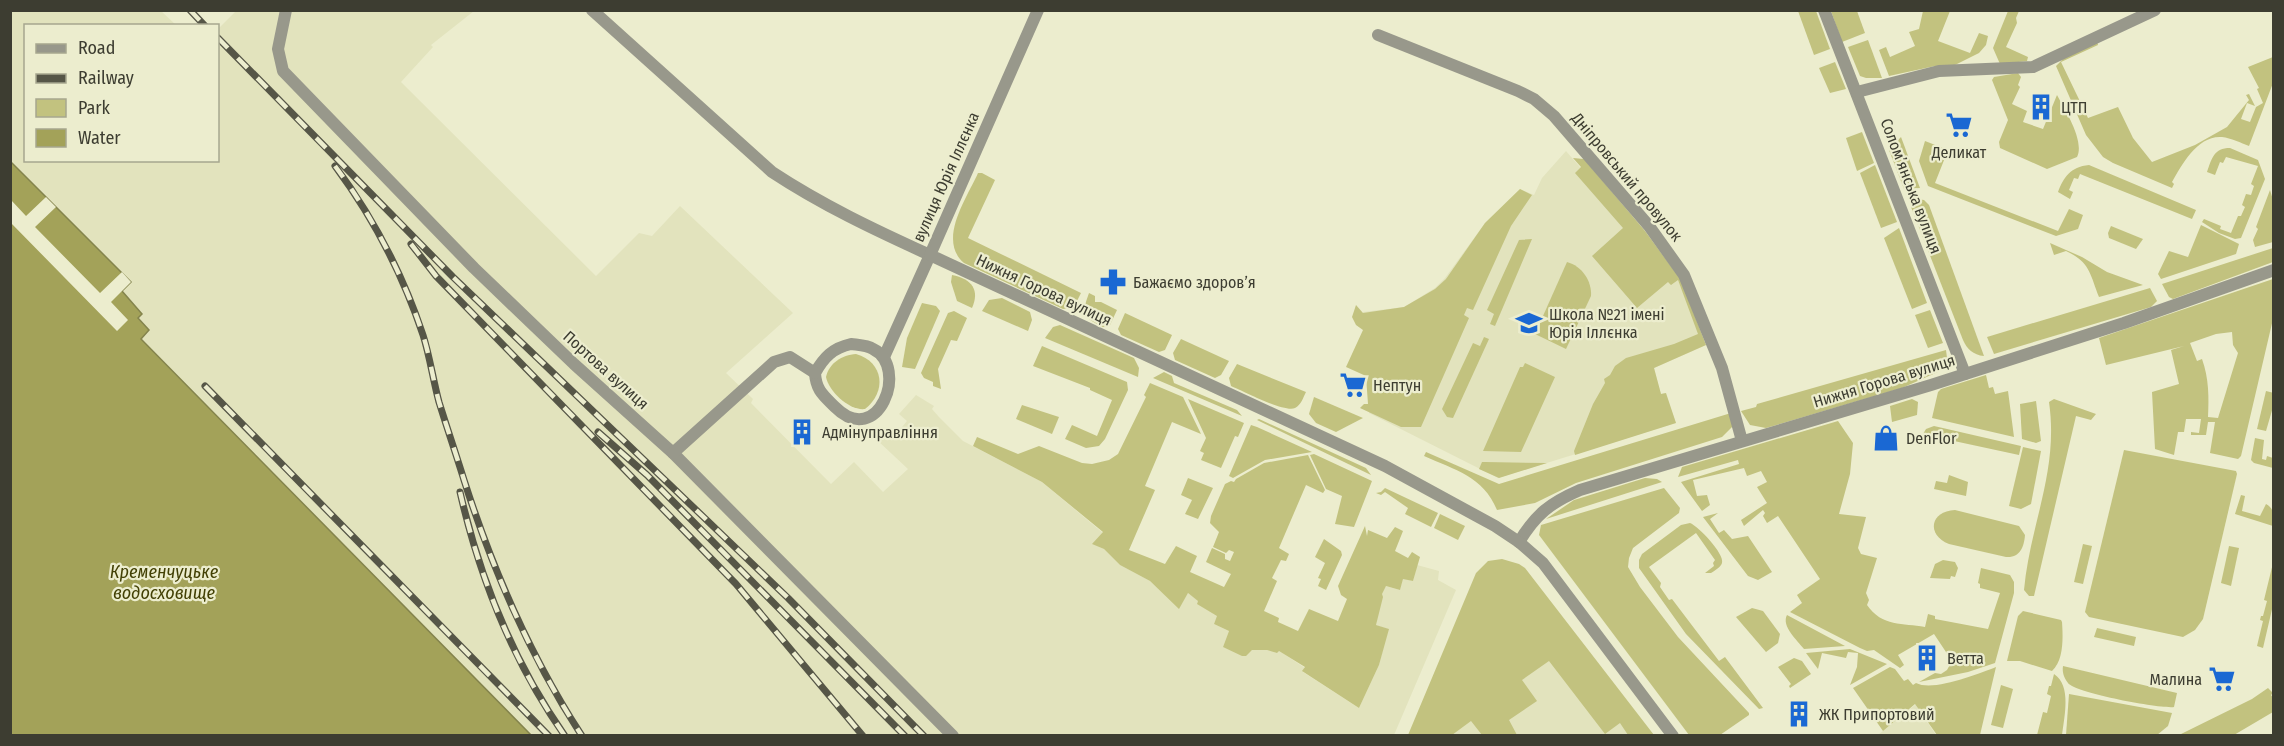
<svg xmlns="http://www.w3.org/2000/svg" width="2284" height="746" font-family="'Fira Sans Condensed',sans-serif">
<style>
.built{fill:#e2e3bd}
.green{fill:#c2c27f;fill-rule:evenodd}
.water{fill:#a3a259;stroke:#84844d;stroke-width:1.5}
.pier{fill:#ecedce}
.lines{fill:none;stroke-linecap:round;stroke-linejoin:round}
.minor{stroke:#98988b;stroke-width:12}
.tertiary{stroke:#98988b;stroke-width:12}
.rail-casing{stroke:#565647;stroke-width:7}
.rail{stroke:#ecedce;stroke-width:4.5;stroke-dasharray:14;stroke-linecap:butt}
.labels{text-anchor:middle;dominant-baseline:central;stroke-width:4.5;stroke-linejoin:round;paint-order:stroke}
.poi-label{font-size:16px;fill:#3d3d31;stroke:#ecedce;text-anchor:start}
.street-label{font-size:16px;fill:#3d3d31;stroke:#ecedce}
.water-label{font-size:18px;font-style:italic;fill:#424004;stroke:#ecedce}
</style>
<rect width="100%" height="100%" fill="#ecedce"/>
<g class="built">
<path d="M10,11H161L176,25L26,26V160H218V29L236,11H474L431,45L433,47L401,82L596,276L639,233L652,236L680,206L793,313L726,373L753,399L751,403L831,484L854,462L883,492L908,469L877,440L888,428L895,435L902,427L907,421L899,414L916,395L934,406L932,409L939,417L963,441L1042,482L1103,533L1093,544L1104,549L1120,565L1150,581L1179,608L1188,593L1199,601L1197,603L1218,616L1214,624L1229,631L1223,647L1248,653L1252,650H1267L1277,653L1278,650L1305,668L1303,672L1359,708L1379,665L1388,629L1376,625L1381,594L1386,586L1400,590L1403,578L1413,581L1417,565L1439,571L1438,580L1456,590L1394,735H531L141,339L149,330L137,318L142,314L122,291L131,282L11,161Z"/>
<path d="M1566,151L1678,280L1699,333L1706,345L1654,368L1661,394L1665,393L1676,423L1498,478L1369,413L1363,312L1404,307L1435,288L1445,278L1485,223L1520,189L1534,195L1542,178Z"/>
<path d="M1475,594L1645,736H1412Z"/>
<path d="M1915,704L1936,735H1878L1915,705Z"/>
</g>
<g class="green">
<path d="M1798,11H1816L1830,49L1814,55Z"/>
<path d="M1831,11H1857L1865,33L1842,42Z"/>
<path d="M1923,11H1950L1938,41L1970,53L1979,33L1988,36L1986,45L1979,53L1953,66H1935L1889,76L1879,50L1886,47L1890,57L1915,46L1909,32L1919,29Z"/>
<path d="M2008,11H2019L2016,18L2017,23L2006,47L2028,57L2027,61L2002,64H2000L1993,48Z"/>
<path d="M1868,40L1882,78H1866L1860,76L1848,47Z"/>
<path d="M2097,41L2098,45L2061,62L2088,118L2118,107L2133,138L2152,162L2195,145L2227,127L2249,100L2246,95L2249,94L2255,106L2247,103L2241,119L2250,122L2256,107L2263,103L2257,89L2259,88L2248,67L2273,57V83L2249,146C2241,143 2231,138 2222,137C2198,135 2182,164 2172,182L2174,184L2172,188L2113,163L2103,157L2086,135L2056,66L2065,57Z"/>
<path d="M1835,62L1846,89L1830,93L1819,68Z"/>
<path d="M2018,73L2021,77L2018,85L2020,87L2012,104L2027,111L2023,122L2043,129L2057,95C2065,110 2085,141 2077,157L2047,169L2000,148L1999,142L2008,120L1992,80L1994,77Z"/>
<path d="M1862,132L1874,163L1857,171L1846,138Z"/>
<path d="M1901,137L1920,188L1904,189L1889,150Z"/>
<path d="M1925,141L1948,150L1935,183L2058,231L2069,209L2083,215L2078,229L2056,236L1928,186L1919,161Z"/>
<path d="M2230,148L2258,160L2265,179L2241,238L2235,239L2219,233L2202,222L2204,219L2221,226L2220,229L2231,233L2238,216H2241L2245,207L2242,205L2246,194L2251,195L2254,186L2251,184L2258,166L2226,157L2223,163L2220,162L2215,175L2207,172C2212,158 2214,148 2230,148Z"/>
<path d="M1573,158L1584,159L1645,231L1681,280L1706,345L1654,368L1661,394L1666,393L1676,423L1575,455L1574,451L1593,404L1605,383L1604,379L1610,375L1615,366L1626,358L1674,344L1698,334L1678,280L1671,285L1668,282L1637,308L1592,256L1623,228L1575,173L1581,167Z"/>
<path d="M1875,165L1897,222L1881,228L1860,173Z"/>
<path d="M2089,165L2196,210L2192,219L2080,174L2078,179L2074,178L2069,190L2073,192L2070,199L2058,192C2064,177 2070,167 2089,165Z"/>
<path d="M978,173H982L995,180L968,238L1081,293L1077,301L1070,308L1063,309L964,263C937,240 967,198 978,173Z"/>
<path d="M1520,189L1532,195L1511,226L1473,310L1467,308L1464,315L1469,318L1421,427H1401L1360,408L1364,404H1368L1366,376L1346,367L1363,330L1356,325L1352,317L1356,305L1363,313L1404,307L1435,289L1446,279L1485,223Z"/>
<path d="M2270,190L2273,200V242L2255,247L2253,240L2258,229L2256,227Z"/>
<path d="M1917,199L1924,200L1929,205L1984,356C1973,355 1967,349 1963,340L1911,207Z"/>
<path d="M2201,225L2239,244L2236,254L2161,279L2158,274L2169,251L2188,257Z"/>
<path d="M2111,226L2143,239L2136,249L2109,238L2108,233Z"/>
<path d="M1899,228L1927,303L1912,309L1884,238Z"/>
<path d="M1532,239L1495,326L1490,324L1494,314L1487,310L1519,240Z"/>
<path d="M2050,243L2082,257L2107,272L2143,285L2099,297C2090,274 2090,262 2066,251L2054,255Z"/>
<path d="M2273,248V262L2173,299L2169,297L2162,284Z"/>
<path d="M1567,262C1582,266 1592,281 1591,296L1566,349L1535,334Z"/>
<path d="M952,275C972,279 980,290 972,308L957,301L951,282Z"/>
<path d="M2273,279V319L2241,456L2238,459L2210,453L2215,422H2208L2206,435H2191V432L2199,433L2201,419H2186L2184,432H2178L2174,455L2155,449L2152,392L2179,384L2171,350L2184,346L2106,365L2099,338ZM2232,332L2233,345L2238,353L2218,418L2208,417C2209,398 2209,378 2202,359L2197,361L2190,343L2216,334Z"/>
<path d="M2150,288L2157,301L2151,307L1994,354L1987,337Z"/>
<path d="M1089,293L1095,296V302H1101L1117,310L1110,325L1103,327C1083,317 1081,315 1089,293Z"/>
<path d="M1002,298L1030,312L1032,320L1028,331L982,311L989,300Z"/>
<path d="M922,303L936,306L940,311L915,369L902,367L907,338Z"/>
<path d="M1930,310L1943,343L1928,348L1915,315Z"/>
<path d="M954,311L967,318L957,341L951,340L938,369L941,389L933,386V382L924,378L921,373L948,313Z"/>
<path d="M1125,313L1172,335L1165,350L1159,352L1121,335L1118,329Z"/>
<path d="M1060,325L1134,358L1139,368L1138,377L1045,338L1053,327Z"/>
<path d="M1484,337L1489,339L1453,418L1447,417L1442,409L1473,343L1480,346Z"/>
<path d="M1181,339L1229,361L1221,375L1215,378L1175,360L1173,353Z"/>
<path d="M1042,346L1127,382L1128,390L1105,439L1099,446L1086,448L1065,439L1072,425L1097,436L1112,400L1090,390V388L1033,366Z"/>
<path d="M1946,350L1947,358L1940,371L1902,388L1766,428L1750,425L1741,411L1756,407L1757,404Z"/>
<path d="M856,354C884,362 887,392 865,409C850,411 829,392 826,377C829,363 842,355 856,354Z"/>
<path d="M1525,363L1555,377L1521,452L1483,451L1520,367H1523Z"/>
<path d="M1237,364L1306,392C1303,398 1301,405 1295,408C1285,413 1243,391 1231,386L1229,378Z"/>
<path d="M1164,372L1172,376L1174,383L1237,410L1242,416L1153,378Z"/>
<path d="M1986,375L1989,388L1993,387L1995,394L2008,391L2014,437L1932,418L1938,392L1941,389Z"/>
<path d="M1150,383L1183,397L1201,434L1172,422L1145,486L1155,490L1129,550L1165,564L1176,546L1197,556L1190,572L1224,587L1231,574L1206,562L1212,548L1225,554V559L1230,561L1234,552L1229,550L1226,553L1213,547L1219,532L1210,523L1211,516L1225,484L1231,481L1234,482L1236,479L1264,463L1308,455L1325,490L1323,493L1306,485L1279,548L1289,554L1286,561L1281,560L1272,578L1277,581L1264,611L1279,618L1278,622L1298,631L1309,609L1338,621L1347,599L1341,595L1338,586L1365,526L1367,536L1368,530L1387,538L1395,527L1403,531L1395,551L1408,558L1412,552L1420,557L1413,581L1403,579L1400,590L1386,586L1382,594L1383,597L1376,625L1389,629L1379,665L1359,708L1302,671L1305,667L1279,651L1277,653L1267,650H1252L1246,656H1242L1223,647L1229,631L1214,624L1217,616L1197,604L1198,601L1188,593L1179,609L1150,581L1120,565L1104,549L1092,544L1103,532L1042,482L973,446L977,437L1018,454L1039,446L1082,463L1092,464L1109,460L1118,454L1146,397L1144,395Z"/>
<path d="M2266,391L2274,393L2273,407L2266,431L2257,429Z"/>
<path d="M1314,397L1363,418L1336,432L1316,423L1309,414Z"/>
<path d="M1188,399L1244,423L1238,437L1235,436L1221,468L1201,460L1204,453L1200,451L1206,438Z"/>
<path d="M1912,399L1918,402L1917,415L1892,422L1890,406Z"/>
<path d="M2054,399L2096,414L2091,420L2076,416L2034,596H2029L2024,590C2030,524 2059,471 2049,402Z"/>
<path d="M2036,401L2041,441L2036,443L2022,439L2020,404Z"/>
<path d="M1022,405L1059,417L1052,434L1016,419Z"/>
<path d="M1731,413L1733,426L1722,437L1576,483L1535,503L1497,510C1483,476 1455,470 1424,456L1426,452L1499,484Z"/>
<path d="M1259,419L1366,468L1371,475L1257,420Z"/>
<path d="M1838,421L1853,443L1850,474L1839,514L1866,517L1858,548L1861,554L1877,558L1866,593L1869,600L1867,605C1882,627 1903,623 1925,627L1928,614L1935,616V619L1988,629L2000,593L1980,588V584L1978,583L1981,568L2010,575L2014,582V593L1995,663L1968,672L1919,682L1935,673L1941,674L1947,670L1952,661L1934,634L1898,655L1904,665L1900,668L1874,650L1867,651L1860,648L1790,612L1802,603L1797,595L1820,579L1778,516L1767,523L1763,516L1765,513L1763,510L1744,526L1741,520L1767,503L1757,487L1767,482L1761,471L1747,476L1744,468L1693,480L1697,496L1707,495L1710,505L1702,511L1681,482L1739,464L1738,460L1678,477L1682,467Z"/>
<path d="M1251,425L1257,427L1312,452L1265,460L1233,478L1229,476Z"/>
<path d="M1934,426L2021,446L2019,455L1954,441L1952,444L1925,436L1923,434L1926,429Z"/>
<path d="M2255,438L2264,440L2262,459L2266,460L2267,456L2273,458V468L2254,463L2251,460Z"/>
<path d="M2023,447L2041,451L2031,504L2021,509L2009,506Z"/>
<path d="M2124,450L2236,471L2237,474L2203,619L2195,630L2183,637L2089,617L2085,612Z"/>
<path d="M1314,454L1372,481L1354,527L1335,524L1342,496L1326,489L1310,455Z"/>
<path d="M1482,462H1485L1547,463L1499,478L1479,469Z"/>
<path d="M1949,475L1968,482L1966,496L1934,489L1936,481L1947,483Z"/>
<path d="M1188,478L1213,488L1198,519L1185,514L1192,500L1181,495Z"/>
<path d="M1645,478L1657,479L1662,482L1546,519L1574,500Z"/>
<path d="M1385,488L1438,513L1431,527L1405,514L1408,508L1385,492L1381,495L1376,493L1381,492Z"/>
<path d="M1664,488L1680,508L1679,513L1633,548L1629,558L1628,567L1640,587L1678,637L1749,713V715L1720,735H1689L1539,535L1541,525Z"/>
<path d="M2241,495L2245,496L2242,511L2260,516L2266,504C2275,509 2274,517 2273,526L2235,514Z"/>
<path d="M1955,510L2019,526L2025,535C2024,547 2020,558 2006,557L1949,544C1926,535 1930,511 1955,510Z"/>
<path d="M1718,513L1710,519L1719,533L1724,530L1732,539L1748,536L1772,572L1758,580L1748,576L1703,517Z"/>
<path d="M1440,514L1465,526L1458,540L1434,528Z"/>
<path d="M1690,523C1698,526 1725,554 1722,563C1721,567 1714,571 1711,573H1705L1714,566L1713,563L1715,560L1696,533L1649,567L1661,583L1660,587L1669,600L1672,599L1719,661L1725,657L1763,708L1759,709L1686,634L1639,568V560L1642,554L1681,525Z"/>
<path d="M1324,539L1341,551L1342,555L1326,590L1318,586L1321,579L1318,578L1325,563L1315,557Z"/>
<path d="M2083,544L2092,546L2083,584L2074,582Z"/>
<path d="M2229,546L2239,548L2231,586L2221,583Z"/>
<path d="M1502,559L1519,564L1525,568L1654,735H1628L1620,723L1605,734L1549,661L1522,680L1537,701L1509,720L1517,735H1482L1471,721L1452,735H1408L1476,573L1488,561Z"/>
<path d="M1943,560L1955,562L1958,568L1955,577L1951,576L1950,579L1930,578L1935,564Z"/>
<path d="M2273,563V605L2263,648L2257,646L2263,621L2260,620L2261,616H2263L2267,601L2264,600Z"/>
<path d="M1752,608L1763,611L1780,634L1778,643L1766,652L1736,617Z"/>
<path d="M2023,611L2061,620L2062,622C2063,637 2064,660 2052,671L2020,661H2007L2018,616Z"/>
<path d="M1787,615L1845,646L1804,649C1797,640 1781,626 1787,615Z"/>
<path d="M2097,628L2136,637L2134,646L2094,637Z"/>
<path d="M1850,649L1887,664L1850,685L1857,667L1858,653L1848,652L1846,658L1822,653L1818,669L1806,653Z"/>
<path d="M1794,658L1802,661L1811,674L1790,688L1789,686L1791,684L1778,667Z"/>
<path d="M2063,666L2177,693L2174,707C2161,709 2075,693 2068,683C2064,678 2062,672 2063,666Z"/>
<path d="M1890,667L1895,669L1904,681L1908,679L1913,685L1916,683C1933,692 1978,674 1996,667L1980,735H1937L1915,704L1883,731L1853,688Z"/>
<path d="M2054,674C2072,686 2064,717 2062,735H2037L2043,712L2047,713L2051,696L2047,694L2049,686H2051Z"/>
<path d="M2001,685L2013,689L2003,728L1991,725Z"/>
<path d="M2268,688L2273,693L2271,695L2273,698V712L2234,735H2179L2252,699Z"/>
<path d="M2069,694L2172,713L2168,726L2157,735H2066Z"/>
</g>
<path class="water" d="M10,161L131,282L122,291L142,314L138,318L149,330L141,339L531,735H11Z"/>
<path class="pier" d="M46,197L56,207L35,227L100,293L122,272L131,282L111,302L128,320L117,331L11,223V200L26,216Z"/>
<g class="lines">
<g class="minor">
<path d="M286,10L278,49L283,71L474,268L574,364L673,453L953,736"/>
<path d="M592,10L772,172C822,205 875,230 930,255L884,357"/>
<path d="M1824,10L1965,374"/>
<path d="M1378,35L1518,91L1534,99L1554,116L1649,226L1684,275L1722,368L1742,441"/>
<path d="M1857,92L1939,71L2033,67L2155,10"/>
<path d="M851,344C858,345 867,345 873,349C910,367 878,450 835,407C823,395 816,390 815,373C824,357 833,348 851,344Z"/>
<path d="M673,453L774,362L790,357L815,373"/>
<path d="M1519,542C1536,514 1550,503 1580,490L1931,385L2124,323L2274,270"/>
</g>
<path class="tertiary" d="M1038,10L930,255L1385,466L1495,526L1519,542L1543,563L1673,736"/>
<g class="rail-casing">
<g id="rail">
<path d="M190,10L205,26"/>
<path d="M218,38L453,277L788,598L924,736"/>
<path d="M335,166C373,217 403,275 423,335C430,357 433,380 439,402C447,428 456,454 464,480C493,571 530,656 582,736"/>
<path d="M411,244L436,276L736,584L863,736"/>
<path d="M205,386L549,736"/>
<path d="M598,432L647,475L905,736"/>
<path d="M460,492C480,579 513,662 565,736"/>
</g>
</g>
<use href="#rail" class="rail"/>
</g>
<defs>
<g id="building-bare" transform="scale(2.07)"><path d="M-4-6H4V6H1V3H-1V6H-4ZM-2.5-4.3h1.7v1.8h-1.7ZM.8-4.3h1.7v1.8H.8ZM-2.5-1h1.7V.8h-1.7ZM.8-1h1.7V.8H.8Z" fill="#1a68d3" stroke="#ecedce" stroke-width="2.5" paint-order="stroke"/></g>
<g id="supermarket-bare" transform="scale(2.07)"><path d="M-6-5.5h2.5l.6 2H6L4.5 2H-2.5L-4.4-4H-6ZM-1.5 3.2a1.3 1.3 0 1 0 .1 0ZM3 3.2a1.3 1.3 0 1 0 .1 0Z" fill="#1a68d3" stroke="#ecedce" stroke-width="2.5" paint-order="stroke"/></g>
<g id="pharmacy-bare" transform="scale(2.07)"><path d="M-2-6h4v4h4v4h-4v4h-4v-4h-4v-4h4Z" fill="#1a68d3" stroke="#ecedce" stroke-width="2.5" paint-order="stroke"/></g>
<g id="school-bare" transform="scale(2.07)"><path d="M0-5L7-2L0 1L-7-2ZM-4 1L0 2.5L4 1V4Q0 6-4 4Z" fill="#1a68d3" stroke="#ecedce" stroke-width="2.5" paint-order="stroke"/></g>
<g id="shop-bare" transform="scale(2.07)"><path d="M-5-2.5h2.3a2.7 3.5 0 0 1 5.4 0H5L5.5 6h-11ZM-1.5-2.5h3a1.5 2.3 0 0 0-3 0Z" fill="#1a68d3" stroke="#ecedce" stroke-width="2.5" paint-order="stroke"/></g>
</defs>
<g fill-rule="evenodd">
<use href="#building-bare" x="2041" y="107"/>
<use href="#supermarket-bare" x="1959" y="125"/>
<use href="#pharmacy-bare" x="1113" y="282"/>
<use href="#school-bare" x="1529" y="323"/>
<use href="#supermarket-bare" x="1353" y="385"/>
<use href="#building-bare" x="802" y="432"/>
<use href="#shop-bare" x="1886" y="438"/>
<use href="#building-bare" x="1927" y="658"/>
<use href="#supermarket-bare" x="2222" y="679"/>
<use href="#building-bare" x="1799" y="714"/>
</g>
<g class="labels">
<g class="poi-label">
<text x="2061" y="107">ЦТП</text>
<text x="1959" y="152" text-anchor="middle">Деликат</text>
<text x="1133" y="282">Бажаємо здоровʼя</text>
<text x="1549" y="314">Школа №21 імені<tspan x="1549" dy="18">Юрія Іллєнка</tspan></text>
<text x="1373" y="385">Нептун</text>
<text x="822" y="432">Адмінуправління</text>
<text x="1906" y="438">DenFlor</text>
<text x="1947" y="658">Ветта</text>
<text x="2202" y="679" text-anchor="end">Малина</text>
<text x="1819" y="714">ЖК Припортовий</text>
</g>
<g class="street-label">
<text transform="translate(946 177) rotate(-66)">вулиця Юрія Іллєнка</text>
<text transform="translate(1627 177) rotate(50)">Дніпровський провулок</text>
<text transform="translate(1911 186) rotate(69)">Соломʼянська вулиця</text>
<text transform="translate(1044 290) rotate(25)">Нижня Горова вулиця</text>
<text transform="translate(606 370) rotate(42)">Портова вулиця</text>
<text transform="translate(1884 381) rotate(-17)">Нижня Горова вулиця</text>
</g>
<g class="water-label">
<text x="164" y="572">Кременчуцьке<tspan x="164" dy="21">водосховище</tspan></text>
</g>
</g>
<rect width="2284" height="746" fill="none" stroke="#3d3d31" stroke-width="24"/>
<rect x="24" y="24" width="195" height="138" fill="#ecedce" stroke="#a6a78f" stroke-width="1.5"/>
<rect x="36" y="44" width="30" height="9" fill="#98988b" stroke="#a6a78f" stroke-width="1.5"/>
<text x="78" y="54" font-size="18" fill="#3d3d31">Road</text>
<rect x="36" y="74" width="30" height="9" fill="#565647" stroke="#a6a78f" stroke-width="1.5"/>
<text x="78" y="84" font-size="18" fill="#3d3d31">Railway</text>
<rect x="36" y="99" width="30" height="18" fill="#c2c27f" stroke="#a6a78f" stroke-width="1.5"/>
<text x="78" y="114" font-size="18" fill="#3d3d31">Park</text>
<rect x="36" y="129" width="30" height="18" fill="#a3a259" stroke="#a6a78f" stroke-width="1.5"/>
<text x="78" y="144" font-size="18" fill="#3d3d31">Water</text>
</svg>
